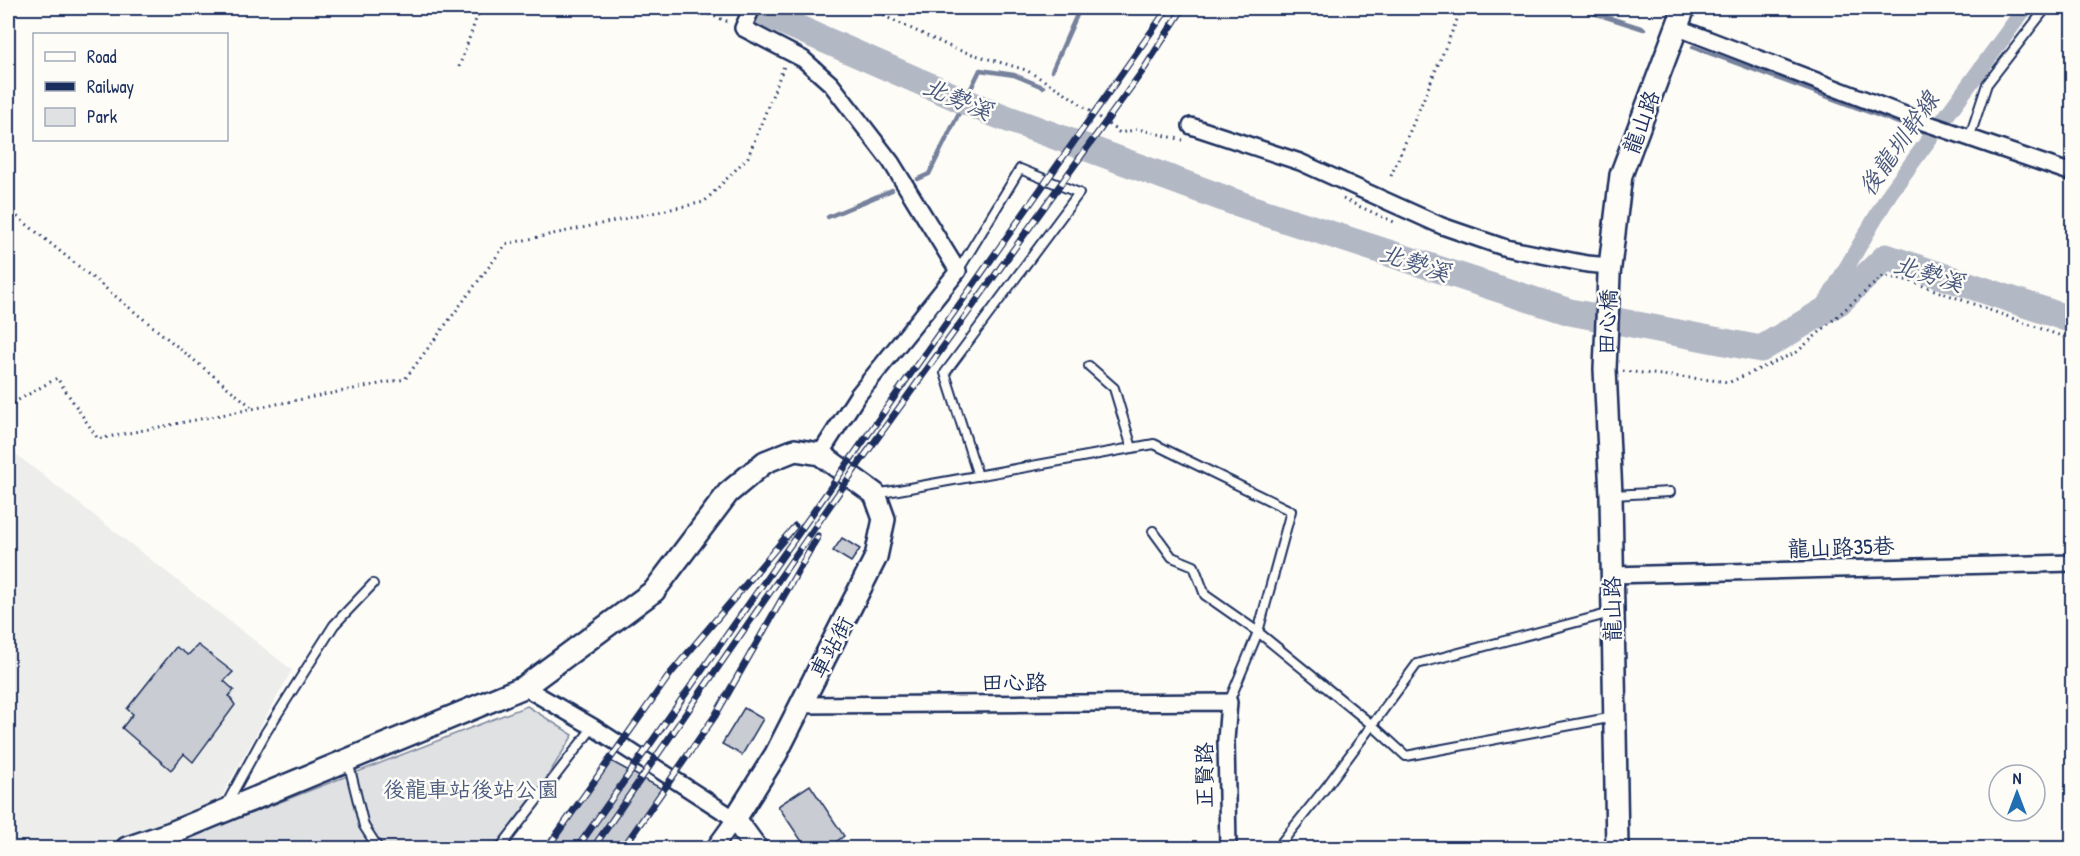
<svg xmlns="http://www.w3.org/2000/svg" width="2080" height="856" font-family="'Patrick Hand','LXGW WenKai TC',sans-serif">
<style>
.built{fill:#edeeec}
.green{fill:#e0e1e3;stroke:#7e88a0;stroke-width:1.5}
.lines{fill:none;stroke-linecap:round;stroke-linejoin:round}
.stream{stroke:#76819c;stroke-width:4.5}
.canal{stroke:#b3b8c5;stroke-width:16}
.river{stroke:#b3b8c5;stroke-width:27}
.building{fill:#c9ccd3;stroke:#1b2f5e;stroke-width:1.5}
.lane-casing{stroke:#1b2f5e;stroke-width:12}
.street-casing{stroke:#1b2f5e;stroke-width:20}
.secondary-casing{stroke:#1b2f5e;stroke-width:26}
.path{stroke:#1b2f5e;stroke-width:3;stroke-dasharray:1.5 4.5;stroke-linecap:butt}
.lane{stroke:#fdfcf7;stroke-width:8}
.street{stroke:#fdfcf7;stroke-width:15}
.secondary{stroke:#fdfcf7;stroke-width:21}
.rail-casing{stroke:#1b2f5e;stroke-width:7}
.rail{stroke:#fdfcf7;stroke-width:4.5;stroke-dasharray:14;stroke-linecap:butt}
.labels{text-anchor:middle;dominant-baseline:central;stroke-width:5;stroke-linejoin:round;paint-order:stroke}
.street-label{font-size:22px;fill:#1b2f5e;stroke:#fdfcf7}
.park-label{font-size:22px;fill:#4c5c7f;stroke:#fdfcf7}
.water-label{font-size:24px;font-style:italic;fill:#49587d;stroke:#fdfcf7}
</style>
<rect width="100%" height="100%" fill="#fdfcf7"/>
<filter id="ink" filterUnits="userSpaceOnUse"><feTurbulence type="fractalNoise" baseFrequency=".0167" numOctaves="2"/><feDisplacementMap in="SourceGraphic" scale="12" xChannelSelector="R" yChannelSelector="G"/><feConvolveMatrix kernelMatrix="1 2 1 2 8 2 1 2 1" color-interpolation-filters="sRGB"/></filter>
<g filter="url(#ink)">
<path class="built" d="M8,448L292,670L214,810L91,848H8Z"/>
<path class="green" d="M527,706L573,735L503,848H162Z"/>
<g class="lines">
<g class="stream">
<path d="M1578,8L1644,29"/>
<path d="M1693,47L1931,135"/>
<path d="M1052,71L1080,8"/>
<path d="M918,179L929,174L980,70L1014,75L1043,87"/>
<path d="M828,217L892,190"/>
</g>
<path class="canal" d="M1820,313L1890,193L2025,8"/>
<path class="river" d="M752,8L987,111L1250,208L1570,312L1761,349L1839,302L1886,257L2072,320"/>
</g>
<g class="building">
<path d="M842,538L860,549L851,562L833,551Z"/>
<path d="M198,645L233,672L224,681L234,690L229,696L235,705L193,762L184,754L171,770L122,728L133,714L127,709L176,647L188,655Z"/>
<path d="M744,708L763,719L742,755L722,744Z"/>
<path d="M607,759L664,790L622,849H545Z"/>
<path d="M810,785L844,836L826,849H807L778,806Z"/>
</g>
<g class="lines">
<g class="lane-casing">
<g id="lane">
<path d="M1970,136L1987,84L2046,8"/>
<path d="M958,271L1020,169L1079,193L945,373L978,476"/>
<path d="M1089,366L1114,388L1132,448"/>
<path d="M876,494L1154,444L1291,511L1258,632L1229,702"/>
<path d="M1612,495L1670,492"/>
<path d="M1153,531L1172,557L1194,566L1205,595L1258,632L1371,724L1406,756L1614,717"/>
<path d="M348,761L364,826L378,848"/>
<path d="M226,805L266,732L334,625L373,584"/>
<path d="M500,848L593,727"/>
<path d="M1277,848L1327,786L1417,664L1611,613"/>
</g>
</g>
<g class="street-casing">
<g id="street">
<path d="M752,8L743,28L803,59L831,84L891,162L958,271L858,395L820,454"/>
<path d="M1676,27L1926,123L2072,173"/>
<path d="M1191,126L1300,162L1442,226L1506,248L1587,264L1610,266"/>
<path d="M1611,575L2072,563"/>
<path d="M524,687L593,727L735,819L714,848"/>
<path d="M799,705L1229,702L1226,740L1228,848"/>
</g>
</g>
<g class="secondary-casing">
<g id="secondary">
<path d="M127,848L171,833L524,687L654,591L728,493L765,462L795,450L820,454L875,494L884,519L876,557L776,754L735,819L756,848"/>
<path d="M1617,848L1611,495L1605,369L1609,275L1621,175L1684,8"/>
</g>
</g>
<g class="path">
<path d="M692,8L729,22"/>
<path d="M867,8L955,49L1026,70L1064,92L1120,133L1138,129L1183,140"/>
<path d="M459,67L480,8"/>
<path d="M1391,176L1462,8"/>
<path d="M1343,199L1394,222"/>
<path d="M8,209L253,408"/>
<path d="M1623,371L1730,382L1797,352L1883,276L1910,281L2072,340"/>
<path d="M8,406L57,378L98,439L405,379L506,244L704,202L748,157L784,66"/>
</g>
<use href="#lane" class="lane"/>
<use href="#street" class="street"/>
<use href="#secondary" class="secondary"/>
<g class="rail-casing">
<g id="rail">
<path d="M547,848L671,673L795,526"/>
<path d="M577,848L1168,8"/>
<path d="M593,848L860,462L1144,69L1183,8"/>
<path d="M623,848L715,716L818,536"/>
</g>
</g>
<use href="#rail" class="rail"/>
</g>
</g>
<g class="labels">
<g class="street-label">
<text transform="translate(1641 122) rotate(-70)">龍山路</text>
<text transform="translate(1607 322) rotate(-88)">田心橋</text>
<text transform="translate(1841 547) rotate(-2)">龍山路35巷</text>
<text transform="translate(1612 609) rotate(-91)">龍山路</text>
<text transform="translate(831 647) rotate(-62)">車站街</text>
<text x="1014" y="682">田心路</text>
<text transform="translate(1204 775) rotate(-90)">正賢路</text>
</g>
<g class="park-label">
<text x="471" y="789">後龍車站後站公園</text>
</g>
<g class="water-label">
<text transform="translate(958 98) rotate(23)">北勢溪</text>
<text transform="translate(1898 143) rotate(-55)">後龍圳幹線</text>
<text transform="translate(1415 262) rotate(18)">北勢溪</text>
<text transform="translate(1929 273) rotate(17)">北勢溪</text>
</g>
</g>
<rect width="2080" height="856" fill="none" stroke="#fdfcf7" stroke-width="30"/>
<rect x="15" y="15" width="2050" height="826" fill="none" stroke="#1b2f5e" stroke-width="2" filter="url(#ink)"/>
<rect x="33" y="33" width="195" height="108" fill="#fdfcf7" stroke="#a3aaba" stroke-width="1.5"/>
<rect x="45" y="52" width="30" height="9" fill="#fdfcf7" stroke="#a3aaba" stroke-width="1.5"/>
<text x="87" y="63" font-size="18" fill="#1b2f5e">Road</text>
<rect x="45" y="82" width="30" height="9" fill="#1b2f5e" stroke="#a3aaba" stroke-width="1.5"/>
<text x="87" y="93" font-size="18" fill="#1b2f5e">Railway</text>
<rect x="45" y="108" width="30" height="18" fill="#e0e1e3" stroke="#a3aaba" stroke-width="1.5"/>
<text x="87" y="123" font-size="18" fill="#1b2f5e">Park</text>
<g transform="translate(2017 793)"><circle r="28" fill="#fdfcf7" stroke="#a3aaba" stroke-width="1.5"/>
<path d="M0-4.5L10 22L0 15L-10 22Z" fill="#1f6fb2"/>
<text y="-9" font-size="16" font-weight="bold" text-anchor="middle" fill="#1b2f5e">N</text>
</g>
</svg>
